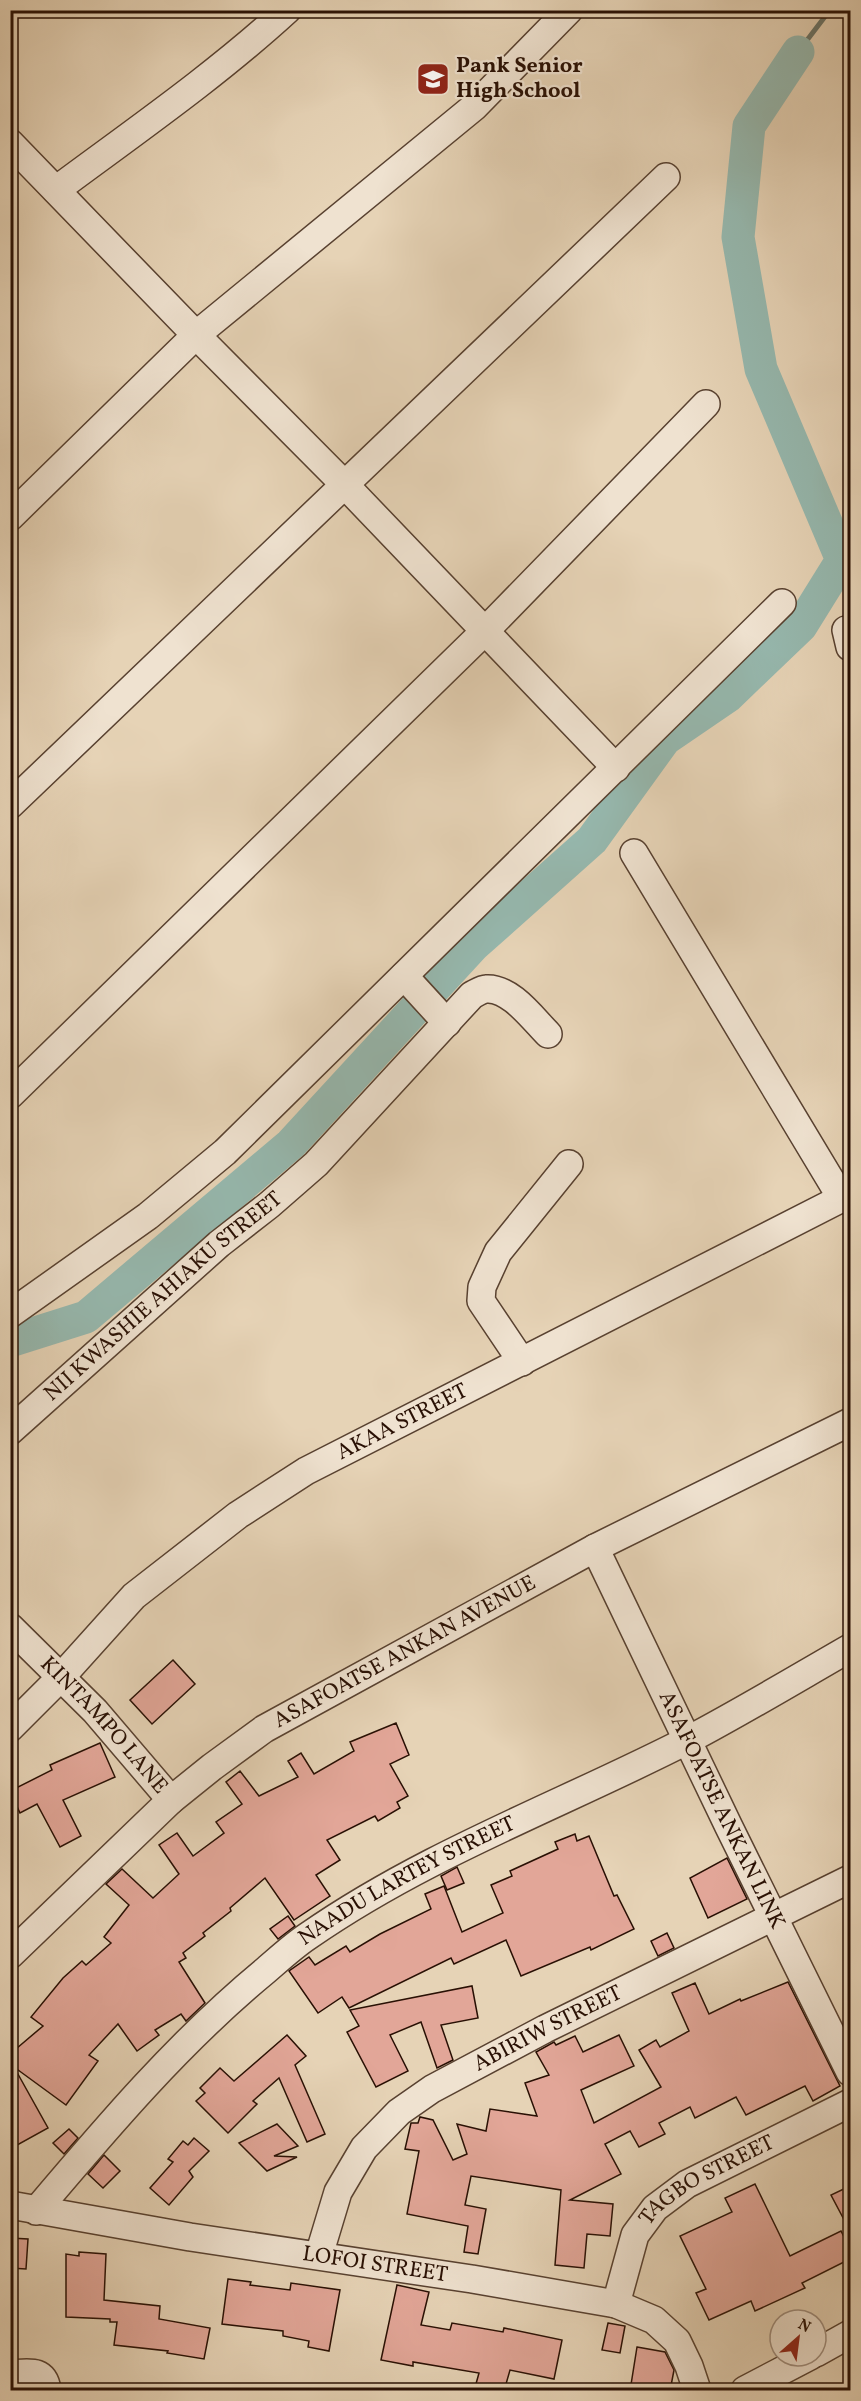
<svg xmlns="http://www.w3.org/2000/svg" width="861" height="2401" font-family="Vollkorn,serif">
<style>
.lines{fill:none;stroke-linecap:round;stroke-linejoin:round}
.stream{stroke:#6a756a;stroke-width:5}
.river{stroke:#96b8ae;stroke-width:33}
.building{fill:#e2a698;stroke:#291004;stroke-width:1.5}
.minor-casing{stroke:#584130;stroke-width:30}
.minor{stroke:#efe2d0;stroke-width:27}
.labels{text-anchor:middle;dominant-baseline:central;stroke-width:4.5;stroke-linejoin:round;paint-order:stroke}
.poi-label{font-size:22px;font-weight:bold;fill:#291004;stroke:#efe2d0;text-anchor:start}
.street-label{font-size:22px;fill:#291004;stroke:#efe2d0}
</style>
<rect width="100%" height="100%" fill="#e6d3b6"/>
<filter id="stains"><feTurbulence type="fractalNoise" baseFrequency=".00333" numOctaves="4"/><feColorMatrix values="0 0 0 0 .2 0 0 0 0 .09 0 0 0 0 .02 0 0 0 .5 -.17"/></filter>
<radialGradient id="worn" r=".72"><stop offset=".6" stop-color="#630" stop-opacity="0"/><stop offset="1" stop-color="#630" stop-opacity=".3"/></radialGradient>
<g class="lines">
<path class="stream" d="M798,52L830,10"/>
<path class="river" d="M10,1341L86,1317L291,1144L473,946L592,840L665,739L728,696L801,626L842,560L761,369L738,237L749,126L798,52"/>
</g>
<g class="building">
<path d="M173,1660L195,1684L152,1724L130,1700Z"/>
<path d="M396,1723L409,1755L390,1764L408,1796L397,1802L400,1808L378,1821L375,1816L327,1840L340,1860L316,1875L330,1896L294,1920L265,1878L230,1908L231,1911L203,1933L205,1936L183,1953L186,1958L179,1962L205,2003L186,2021L181,2014L155,2030L159,2035L137,2051L118,2024L89,2055L98,2061L66,2105L14,2067L48,2128L10,2149V2054L43,2026L31,2017L63,1978L82,1961L86,1965L111,1943L104,1937L129,1905L106,1884L122,1869L153,1898L179,1874L159,1845L177,1833L193,1856L224,1833L216,1822L242,1804L226,1782L240,1771L259,1796L298,1777L288,1761L301,1753L314,1774L354,1751L350,1742Z"/>
<path d="M100,1743L115,1777L63,1800L81,1836L60,1847L37,1804L20,1813L10,1791L52,1770L50,1765Z"/>
<path d="M575,1834L577,1841L589,1836L614,1896L617,1895L634,1929L591,1950L590,1947L521,1976L506,1940L454,1964L451,1958L349,2008L342,1997L318,2013L289,1971L309,1957L315,1965L346,1946L350,1952L380,1934L431,1909L425,1894L444,1886L462,1932L503,1913L491,1885L512,1876L510,1871L558,1849L555,1842Z"/>
<path d="M727,1858L747,1899L708,1918L690,1878Z"/>
<path d="M457,1867L464,1883L447,1890L441,1876Z"/>
<path d="M288,1916L295,1926L278,1939L270,1929Z"/>
<path d="M667,1933L674,1948L658,1956L651,1941Z"/>
<path d="M788,1982L840,2086L813,2101L805,2086L746,2115L736,2097L695,2118L690,2107L659,2123L665,2134L639,2147L630,2131L605,2144L621,2174L570,2200L613,2204L610,2236L587,2234L584,2268L555,2265L561,2190L471,2176L465,2205L486,2209L478,2254L464,2252L468,2226L407,2214L419,2151L405,2149L411,2123H418L420,2117L433,2120L453,2160L467,2154L457,2124L486,2131L490,2109L537,2116L525,2083L549,2075L536,2052L554,2042L556,2045L575,2036L583,2052L619,2035L634,2066L581,2090L594,2123L661,2087L639,2050L656,2040L660,2047L689,2031L672,1993L695,1983L709,2014L740,1999L741,2001Z"/>
<path d="M472,1986L478,2018L441,2025L453,2060L437,2068L421,2022L390,2035L408,2071L376,2087L347,2032L359,2026L350,2010Z"/>
<path d="M287,2035L306,2056L295,2065L325,2134L307,2142L279,2078L253,2101L257,2104L228,2133L196,2101L205,2093L200,2088L220,2068L234,2081Z"/>
<path d="M277,2124L298,2146L274,2156L297,2157L267,2171L239,2143Z"/>
<path d="M69,2129L78,2138L64,2154L53,2143Z"/>
<path d="M194,2138L209,2151L189,2171L193,2177L169,2205L150,2188L173,2162L168,2159L183,2141L188,2145Z"/>
<path d="M104,2155L120,2171L103,2188L88,2174Z"/>
<path d="M755,2184L790,2256L841,2231L850,2249V2259L802,2283L805,2288L755,2311L751,2301L709,2320L696,2293L706,2289L680,2236L732,2212L725,2198Z"/>
<path d="M850,2186V2231L831,2195Z"/>
<path d="M10,2238L28,2239L26,2269L10,2268Z"/>
<path d="M79,2252L106,2254L104,2300L160,2306L159,2319L210,2328L204,2359L167,2353L168,2351L114,2345L117,2322H110V2319L66,2317V2254L79,2256Z"/>
<path d="M228,2279L251,2282L250,2285L290,2290L291,2283L340,2290L329,2351L308,2347L309,2341L283,2336V2331L222,2324Z"/>
<path d="M397,2285L429,2292L421,2325L450,2330L452,2323L503,2332L504,2328L562,2340L554,2379L510,2370L504,2391H474L479,2373L413,2362V2366L381,2360Z"/>
<path d="M608,2323L625,2326L620,2353L602,2350Z"/>
<path d="M637,2347L665,2352L674,2370L670,2391H630Z"/>
</g>
<g class="lines">
<g class="minor-casing">
<g id="minor">
<path d="M10,143L196,335L346,486L616,768"/>
<path d="M56,190C134,132 215,76 287,10"/>
<path d="M10,517L196,335L474,107L569,10"/>
<path d="M846,630L850,647"/>
<path d="M10,805L666,177"/>
<path d="M634,853L842,1199"/>
<path d="M404,976L447,1023"/>
<path d="M10,1095L486,630L706,404"/>
<path d="M10,1314L148,1216L225,1152L782,603"/>
<path d="M522,1362L481,1301L482,1287L498,1252L569,1164"/>
<path id="s1" d="M10,1431L219,1244L269,1205L316,1164L472,995C476,993 482,989 486,989C510,987 533,1019 548,1034"/>
<path id="s2" d="M595,1548L729,1827L850,2072"/>
<path id="s3" d="M10,1627L95,1711L171,1800"/>
<path id="s4" d="M10,1728L62,1676L134,1596L238,1515L306,1471L850,1194"/>
<path id="s5" d="M10,1955L171,1800L212,1767L264,1729L595,1548L850,1422"/>
<path id="s6" d="M10,2205L190,2237L472,2279L616,2304L654,2320L677,2341L689,2366L697,2390"/>
<path id="s7" d="M36,2211C107,2127 180,2041 265,1971C279,1959 293,1946 308,1936C426,1854 561,1805 688,1740C743,1711 796,1679 850,1648"/>
<path id="s8" d="M319,2255L338,2192L364,2148L399,2112L432,2089L545,2029L850,1879"/>
<path id="s9" d="M616,2304L635,2235L655,2208L687,2184L850,2103"/>
<path d="M816,2353L850,2334"/>
<path d="M10,2374C28,2373 44,2368 47,2390"/>
<path d="M745,2390L810,2356"/>
</g>
</g>
<use href="#minor" class="minor"/>
</g>
<defs>
<g id="school-square" transform="scale(1.725)"><rect x="-9" y="-9" width="18" height="18" rx="4" fill="#8f2418" stroke="#efe2d0"/><path d="M0-5L7-2L0 1L-7-2ZM-4 1L0 2.5L4 1V4Q0 6-4 4Z" fill="#fff"/></g>
</defs>
<g fill-rule="evenodd">
<use href="#school-square" x="433" y="79"/>
</g>
<g class="labels">
<g class="poi-label">
<text x="456" y="66">Pank Senior<tspan x="456" dy="25">High School</tspan></text>
</g>
<g class="street-label">
<text stroke="none"><textPath href="#s1" startOffset="204">NII KWASHIE AHIAKU STREET</textPath></text>
<text stroke="none"><textPath href="#s4" startOffset="502">AKAA STREET</textPath></text>
<text stroke="none"><textPath href="#s5" startOffset="501">ASAFOATSE ANKAN AVENUE</textPath></text>
<text stroke="none"><textPath href="#s3" startOffset="136">KINTAMPO LANE</textPath></text>
<text stroke="none"><textPath href="#s2" startOffset="291">ASAFOATSE ANKAN LINK</textPath></text>
<text stroke="none"><textPath href="#s7" startOffset="501">NAADU LARTEY STREET</textPath></text>
<text stroke="none"><textPath href="#s8" startOffset="338">ABIRIW STREET</textPath></text>
<text stroke="none"><textPath href="#s9" startOffset="164">TAGBO STREET</textPath></text>
<text stroke="none"><textPath href="#s6" startOffset="370">LOFOI STREET</textPath></text>
</g>
</g>
<rect width="861" height="2401" fill="none" stroke="#e6d3b6" stroke-width="36"/>
<rect x="12" y="12" width="837" height="2377" fill="none" stroke="#291004" stroke-width="3"/>
<rect x="18" y="18" width="825" height="2365" fill="none" stroke="#291004" stroke-width="1.5"/>
<g transform="translate(798 2338) rotate(28)"><circle r="28" fill="#efe2d0" stroke="#a08e7e" stroke-width="1.5"/>
<path d="M0-4.5L10 22L0 15L-10 22Z" fill="#8f2418"/>
<text y="-9" font-size="16" font-weight="bold" text-anchor="middle" fill="#291004">N</text>
</g>
<rect width="100%" height="100%" filter="url(#stains)"/>
<rect width="100%" height="100%" fill="url(#worn)"/>
</svg>
